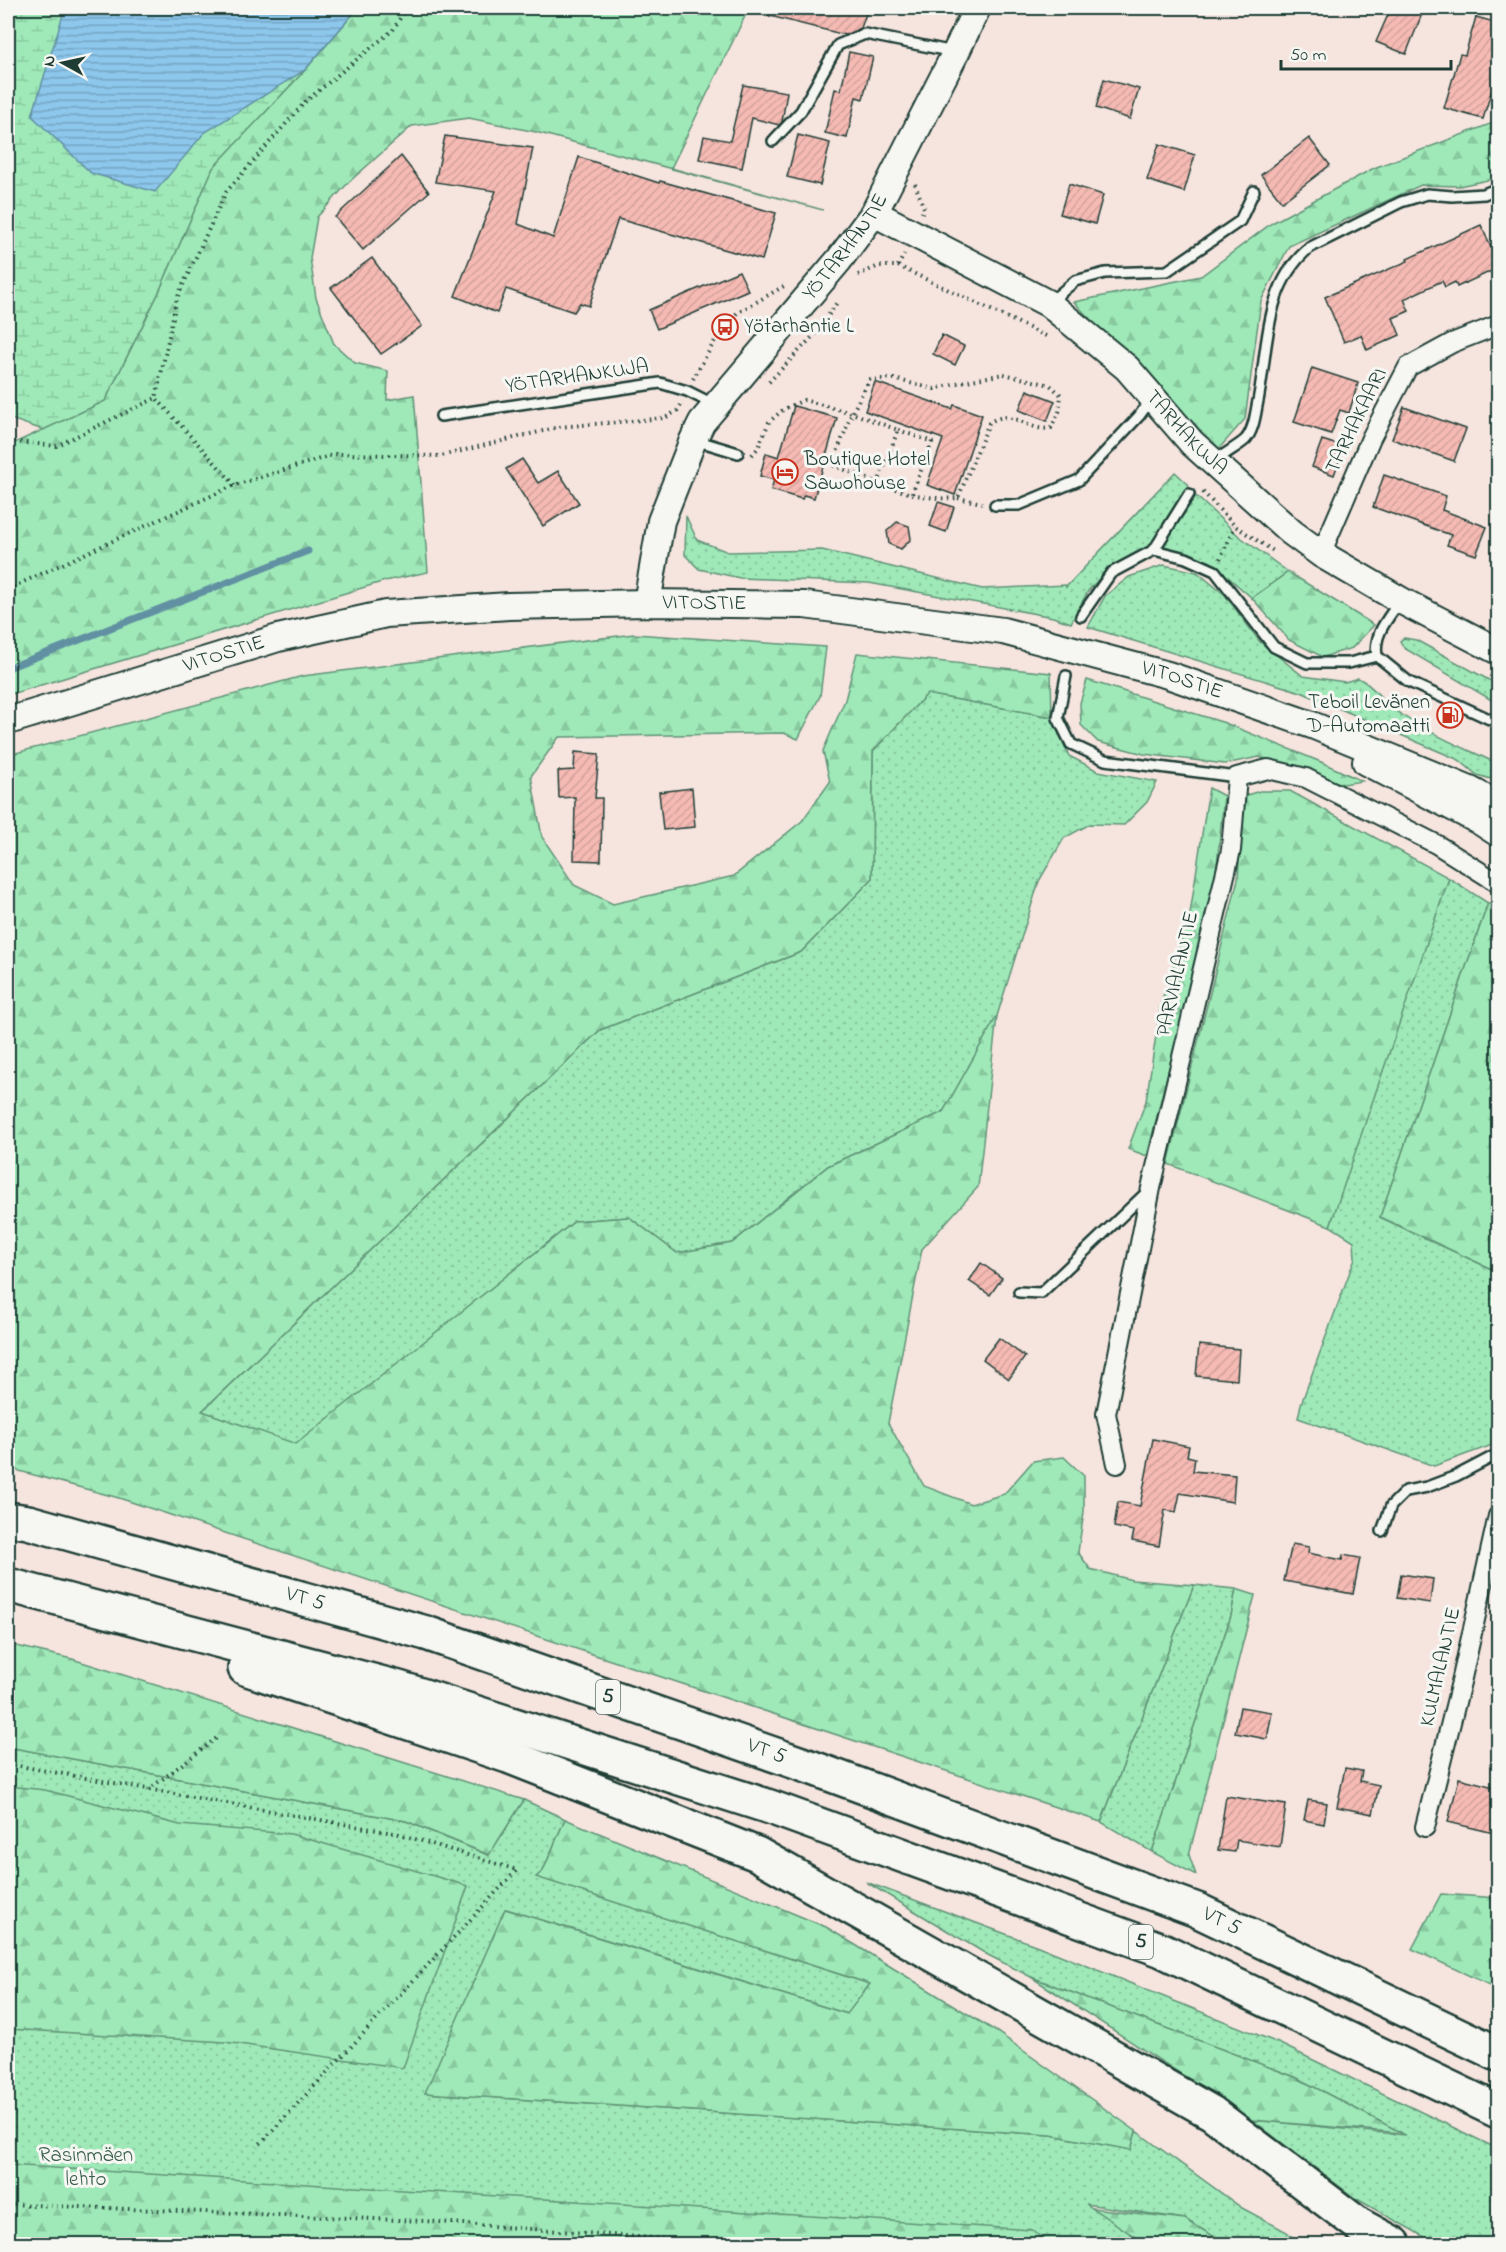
<svg xmlns="http://www.w3.org/2000/svg" width="1506" height="2252" font-family="'Indie Flower',sans-serif">
<style>
.grass{fill:url(#grass-dots);stroke:#5f9376;stroke-width:1.5;fill-rule:evenodd}
.forest{fill:url(#forest-firs);stroke:#5f9376;stroke-width:1.5}
.wetland{fill:url(#wetland-marsh);stroke:#5f9376;stroke-width:1.5}
.water{fill:url(#water-rules);stroke:#6190a2;stroke-width:1.5}
.lines{fill:none;stroke-linecap:round;stroke-linejoin:round}
.stream{stroke:#6190a2;stroke-width:7}
.building{fill:url(#building-hatch);stroke:#1f3d34;stroke-width:1.5}
.lane-casing{stroke:#1f3d34;stroke-width:14}
.street-casing{stroke:#1f3d34;stroke-width:22}
.secondary-casing{stroke:#1f3d34;stroke-width:30}
.highway-casing{stroke:#1f3d34;stroke-width:38}
.path{stroke:#1f3d34;stroke-width:4;stroke-dasharray:1.5 4.5;stroke-linecap:butt}
.lane{stroke:#f6f6f2;stroke-width:9}
.street{stroke:#f6f6f2;stroke-width:18}
.secondary{stroke:#f6f6f2;stroke-width:26}
.highway{stroke:#f6f6f2;stroke-width:33}
.labels{text-anchor:middle;dominant-baseline:central;stroke-width:6;stroke-linejoin:round;paint-order:stroke}
.shield{fill:#f6f6f2;stroke:#60746d;stroke-width:1.5}
.shield-label{font-size:20px;font-weight:bold;fill:#1f3d34}
.street-label{font-size:21px;fill:#1f3d34;stroke:#f6f6f2}
.poi-label{font-size:21px;fill:#1f3d34;stroke:#f6f6f2;text-anchor:start}
.park-label{font-size:21px;fill:#395f4e;stroke:#f6f6f2}
</style>
<defs>
<pattern id="grass-dots" width="8" height="8" patternUnits="userSpaceOnUse" patternTransform="scale(1.5)"><rect width="8" height="8" fill="#9fe9b8"/><path d="M2 2h.1M6 6h.1" fill="none" stroke="#88c99f" stroke-width="1.8" stroke-linecap="round"/></pattern>
<pattern id="forest-firs" width="22" height="20" patternUnits="userSpaceOnUse" patternTransform="scale(1.5)"><rect width="22" height="20" fill="#9fe9b8"/><path d="M5 1l3.5 6h-7zM16 11l3.5 6h-7z" fill="#88c99f"/></pattern>
<pattern id="wetland-marsh" width="20" height="14" patternUnits="userSpaceOnUse" patternTransform="scale(1.5)"><rect width="20" height="14" fill="#9fe9b8"/><path d="M1 5h8M5 5V1M11 12h8M15 12V8" fill="none" stroke="#88c99f"/></pattern>
<pattern id="water-rules" width="6" height="5" patternUnits="userSpaceOnUse" patternTransform="scale(1.5)"><rect width="6" height="5" fill="#8dc7ec"/><path d="M0 2.5h6" fill="none" stroke="#73a3c0"/></pattern>
<pattern id="building-hatch" width="6" height="6" patternUnits="userSpaceOnUse" patternTransform="scale(1.5)"><rect width="6" height="6" fill="#f6bab4"/><path d="M-1 1l2-2M0 6l6-6M5 7l2-2" fill="none" stroke="#d2a19b"/></pattern>
</defs>
<rect width="100%" height="100%" fill="#f6e4df"/>
<filter id="ink" filterUnits="userSpaceOnUse"><feTurbulence type="fractalNoise" baseFrequency=".0167" numOctaves="2"/><feDisplacementMap in="SourceGraphic" scale="12" xChannelSelector="R" yChannelSelector="G"/><feConvolveMatrix kernelMatrix="1 2 1 2 8 2 1 2 1" color-interpolation-filters="sRGB"/></filter>
<g filter="url(#ink)">
<g class="grass">
<path d="M1175,472L1189,485L1149,548L1107,570L1088,591L1071,623L1053,617L869,583L740,578L699,569L685,555L686,516L697,540L728,552L822,550L982,589L1066,585V587Z"/>
<path d="M1196,496L1239,536L1288,572L1252,598L1213,564L1162,546Z"/>
<path d="M1164,565L1197,572L1225,595L1260,642L1303,676L1345,682L1358,678C1372,684 1380,698 1392,708C1424,732 1463,747 1498,764V781L1477,775L1459,760L1301,692L1088,627L1105,596L1129,577Z"/>
<path d="M1404,638L1416,640L1498,685V704L1404,648L1400,641Z"/>
<path d="M927,694L1052,717L1069,756L1098,771L1157,782L1147,802L1124,825L1090,824L1064,838L1039,881L997,1016L943,1112L828,1166L732,1243L677,1253L629,1217L575,1221L296,1445L202,1411L600,1030L801,952L872,879L873,751Z"/>
<path d="M1449,878L1488,903L1380,1217L1498,1272V1443L1434,1466L1298,1418L1301,1404L1355,1258L1354,1241L1330,1226L1348,1169Z"/>
<path d="M1194,1585L1236,1589L1231,1616L1152,1852L1101,1822Z"/>
<path d="M8,1747L406,1821L488,1855L524,1800L565,1819L543,1871L537,1877L870,1984L848,2014L506,1909L426,2093L1051,2135L1131,2150L1136,2131L1242,2208L1287,2232L1300,2244H1226L1185,2219L1086,2204L1146,2244H1049L1032,2230L8,2244ZM354,1854L378,1861L226,2042Z"/>
<path d="M866,1882L1038,1946L1278,2043L1498,2149V2244H1437L1355,2198L1252,2120L1405,2135L1295,2077L1031,1977L988,1955Z"/>
</g>
<g class="forest">
<path d="M358,8H749L671,168L823,210L536,132L469,118L412,126L349,182L317,217L310,258L316,298L334,344L355,363L388,371L387,400L414,395L428,572L385,581L8,695V446L105,401L158,294L213,167L305,70Z"/>
<path d="M1498,121V178L1459,186L1421,185L1289,246L1261,301L1245,419L1216,452L1074,302L1201,276L1272,223L1374,168Z"/>
<path d="M1288,572L1374,625L1352,648L1323,657L1289,640L1252,598Z"/>
<path d="M634,634L826,647L820,696L798,739L784,733L559,737L531,776L542,837L574,885L613,904L734,876L802,821L830,782L823,751L845,700L857,653L1051,673L1052,717L927,694L873,751L872,879L801,952L600,1030L202,1411L296,1444L575,1221L629,1217L677,1253L732,1243L828,1166L943,1112L997,1016L978,1187L922,1249L888,1423L924,1486L971,1504L1004,1494L1033,1461L1064,1457L1084,1476V1512L1078,1552L1090,1569L1132,1580L1194,1585L1101,1822L119,1498L8,1468V755L303,676Z"/>
<path d="M1087,680L1225,723L1321,762L1362,781L1343,784L1259,757L1225,764L1144,754L1098,742L1081,725L1080,703Z"/>
<path d="M1209,788L1224,796L1215,884L1147,1156L1128,1149L1146,1101L1161,1003L1190,914Z"/>
<path d="M1260,791H1290L1449,878L1330,1226L1168,1164L1238,879L1243,796Z"/>
<path d="M1488,903L1498,910V1272L1380,1217Z"/>
<path d="M1236,1589L1255,1595L1189,1855L1196,1875L1152,1852L1231,1616Z"/>
<path d="M8,1644L72,1659L524,1800L489,1855L406,1821L8,1747Z"/>
<path d="M8,1786L45,1790L180,1825L291,1834L468,1886L403,2068L225,2042L8,2029Z"/>
<path d="M565,1819L826,1927L997,2032L1136,2131L1131,2150L1051,2135L425,2093L505,1909L847,2014L870,1984L536,1877L543,1871Z"/>
<path d="M1441,1894L1498,1898V1989L1412,1949Z"/>
<path d="M1031,1977L1295,2077L1402,2133L1252,2120Z"/>
<path d="M8,2165L1032,2230L1049,2244H8Z"/>
<path d="M1092,2208L1185,2219L1226,2244H1146Z"/>
</g>
<path class="wetland" d="M8,8H358L305,70L213,168L158,294L105,401L43,430L8,418Z"/>
<path class="water" d="M65,8H358L305,70L204,133L155,192L91,173L32,116Z"/>
<g class="lines">
<path class="stream" d="M8,668L308,551"/>
</g>
<g class="building">
<path d="M763,8H868L861,28L845,35L762,14Z"/>
<path d="M1391,8H1405L1422,14L1406,54L1376,42Z"/>
<path d="M1476,17L1498,23V77L1496,76L1483,119L1444,108L1460,54L1465,55Z"/>
<path d="M849,52L873,57L863,99L856,97L847,138L825,133L835,89L841,90Z"/>
<path d="M1104,79L1139,89L1130,119L1096,108Z"/>
<path d="M743,85L787,92L782,122L779,125L752,118L742,168L699,159L704,136L730,141Z"/>
<path d="M798,135L830,143L820,185L787,177Z"/>
<path d="M445,136L533,148L518,224L553,238L579,157L659,183L660,181L776,213L762,260L618,219L589,306L580,303L574,312L506,289L497,313L455,296L496,191L435,182Z"/>
<path d="M1309,138L1330,165L1282,202L1261,175Z"/>
<path d="M1159,144L1195,155L1184,192L1147,180Z"/>
<path d="M401,156L429,192L363,250L335,217Z"/>
<path d="M1069,184L1103,195L1095,224L1060,214Z"/>
<path d="M1481,225L1498,263V268L1457,287L1455,282L1445,287L1442,281L1404,299L1409,311L1393,318L1400,335L1367,350L1361,335L1344,342L1325,297L1408,261L1407,259Z"/>
<path d="M372,258L422,326L381,354L331,288Z"/>
<path d="M739,271L748,290L657,329L649,310Z"/>
<path d="M942,335L964,346L955,365L933,354Z"/>
<path d="M1312,368L1358,383L1349,413L1340,410L1331,434L1294,422Z"/>
<path d="M875,382L952,409L954,405L982,415L955,495L927,485L943,439L865,411Z"/>
<path d="M1027,390L1055,401L1047,421L1019,410Z"/>
<path d="M794,406L837,418L814,498L804,495L802,499L771,490L774,480L760,476L766,453L779,457Z"/>
<path d="M1404,407L1466,429L1454,461L1392,439Z"/>
<path d="M1322,440L1344,447L1334,475L1312,467Z"/>
<path d="M522,459L538,483L558,471L579,503L543,526L506,469Z"/>
<path d="M1384,475L1446,496L1442,510L1487,527L1476,555L1447,545L1451,535L1373,507Z"/>
<path d="M938,502L954,507L946,532L930,526Z"/>
<path d="M897,522L909,526L911,539L901,549L889,544L887,531Z"/>
<path d="M575,752L599,754L595,798H602L601,861L574,860L575,797L559,798L558,771L574,770Z"/>
<path d="M692,788L695,827L663,830L659,792Z"/>
<path d="M981,1263L1002,1278L990,1295L969,1281Z"/>
<path d="M999,1338L1025,1357L1009,1379L983,1359Z"/>
<path d="M1199,1345L1239,1349L1237,1380L1196,1376Z"/>
<path d="M1153,1439L1189,1446L1187,1456L1195,1458L1193,1471L1235,1475L1233,1502L1180,1493L1176,1512L1165,1510L1159,1546L1132,1541L1134,1531L1114,1527L1118,1502L1140,1506Z"/>
<path d="M1292,1544L1309,1547L1308,1553L1342,1560L1343,1555L1360,1558L1353,1594L1284,1581Z"/>
<path d="M1401,1574L1433,1579L1430,1603L1397,1598Z"/>
<path d="M1240,1707L1272,1712L1267,1739L1235,1733Z"/>
<path d="M1345,1768L1362,1771L1360,1781L1379,1785L1373,1814L1337,1807Z"/>
<path d="M1459,1778L1498,1788V1834L1448,1822Z"/>
<path d="M1226,1796L1286,1805L1280,1847L1237,1840L1235,1852L1218,1850Z"/>
<path d="M1308,1800L1327,1803L1324,1824L1304,1820Z"/>
</g>
<g class="lines">
<g class="lane-casing">
<g id="lane">
<path d="M773,141L801,111L838,45L865,34L954,52"/>
<path d="M1050,302L1075,281L1105,273L1167,271L1240,221L1254,191"/>
<path d="M441,416L660,383L687,391L715,405"/>
<path d="M695,440L738,453"/>
<path d="M1222,456C1229,451 1238,446 1245,440C1253,432 1255,417 1257,406C1269,351 1262,288 1309,248L1401,202L1427,194L1452,196L1484,194L1498,188"/>
<path d="M995,505H1019L1079,480L1139,416L1152,398"/>
<path d="M1154,550L1189,494"/>
<path d="M1399,602C1388,619 1373,634 1377,656L1409,682L1498,723"/>
<path d="M1081,616L1111,573L1154,550L1186,558L1215,571L1274,647L1307,663H1349L1377,656"/>
<path d="M1066,676L1058,718L1071,744L1105,760L1237,777"/>
<path d="M1019,1292L1041,1293L1147,1192"/>
<path d="M1382,1531L1391,1506L1406,1491L1427,1487L1456,1476L1498,1454"/>
</g>
</g>
<g class="street-casing">
<g id="street">
<path d="M1321,554L1371,438L1408,367L1452,343L1498,325"/>
<path d="M1117,1464L1106,1414L1151,1188L1231,850L1237,777L1268,769L1306,778L1436,844L1498,883"/>
<path d="M1425,1827L1462,1678L1498,1516"/>
</g>
</g>
<g class="secondary-casing">
<g id="secondary">
<path id="s1" d="M874,213L1049,304L1127,368L1192,443L1291,532L1321,554L1400,600L1498,651"/>
<path id="s2" d="M647,603L661,521L693,440L702,422L839,260L874,213L956,52L977,8"/>
<path id="s3" d="M8,721L278,638L386,614L509,606L647,603L804,605L1003,631L1168,675L1312,725L1470,790L1498,805"/>
<path d="M1366,762L1481,822L1498,833"/>
</g>
</g>
<g class="highway-casing">
<g id="highway">
<path id="s4" d="M8,1519L28,1522L426,1633L813,1768L1197,1910L1498,2054"/>
<path d="M8,1585L399,1688L770,1807L1162,1950L1498,2111"/>
<path d="M245,1668L508,1756L757,1854L1212,2113L1359,2225L1394,2244"/>
</g>
</g>
<g class="path">
<path d="M915,184L924,208L922,213"/>
<path d="M898,266L905,253"/>
<path d="M858,275L879,266H898L1046,336"/>
<path d="M693,379L720,332L737,313L784,286"/>
<path d="M769,382L818,331L838,301"/>
<path d="M898,430L932,442L912,494"/>
<path d="M8,441L56,446L156,398"/>
<path d="M752,455L758,448L769,422L784,409L804,400L852,413L832,465C873,480 914,502 958,498L989,423C1013,406 1027,433 1051,428L1059,412L1061,395L1050,385L1004,374L961,382L934,389L894,379H870L852,413L898,430L878,483"/>
<path d="M235,485L156,398L177,298L226,192L306,101L393,30L406,8"/>
<path d="M1203,492L1235,526L1275,552"/>
<path d="M958,498L982,503"/>
<path d="M1220,559L1235,526"/>
<path d="M8,589L235,485L336,454L441,456L559,427L665,418L677,411L681,405"/>
<path d="M1490,675L1498,680"/>
<path d="M8,1764L399,1834L517,1870L257,2147"/>
<path d="M148,1790L218,1737"/>
<path d="M8,2204L425,2221L732,2244"/>
</g>
<use href="#lane" class="lane"/>
<use href="#street" class="street"/>
<use href="#secondary" class="secondary"/>
<use href="#highway" class="highway"/>
</g>
</g>
<defs>
<g id="bus-ring" transform="scale(1.35)"><circle r="9.5" fill="#f6f6f2" stroke="#c8321e" stroke-width="1.5"/><path d="M-5-6H5V4H4V6H2V4H-2V6H-4V4H-5ZM-3.5-4V0h7V-4ZM-3.5 1.2v1.5H-2V1.2ZM2 1.2v1.5H3.5V1.2Z" fill="#c8321e"/></g>
<g id="hotel-ring" transform="scale(1.35)"><circle r="9.5" fill="#f6f6f2" stroke="#c8321e" stroke-width="1.5"/><path d="M-6-4.5h1.5V1H6V5H4.5V3h-9V5H-6ZM-4 0a1.8 1.8 0 1 1 3.6 0ZM.5 0V-2.5h3Q6-2.5 6 0Z" fill="#c8321e"/></g>
<g id="fuel-ring" transform="scale(1.35)"><circle r="9.5" fill="#f6f6f2" stroke="#c8321e" stroke-width="1.5"/><path d="M-5.5-6h7V0h2V4h1.3V-2.5L3-4.5l.8-.8L6-3V5H2.5V1h-1V6h-7ZM-4.2-4.7v3.2H.2V-4.7Z" fill="#c8321e"/></g>
</defs>
<g fill-rule="evenodd">
<use href="#bus-ring" x="725" y="327"/>
<use href="#hotel-ring" x="785" y="472"/>
<use href="#fuel-ring" x="1450" y="715"/>
</g>
<g class="labels">
<g class="shield">
<rect x="596" y="1680" width="24" height="34" rx="4.5"/>
<rect x="1129" y="1925" width="24" height="34" rx="4.5"/>
</g>
<g class="shield-label">
<text x="608" y="1697">5</text>
<text x="1141" y="1942">5</text>
</g>
<g class="street-label">
<text stroke="none"><textPath href="#s2" startOffset="417">YÖTARHANTIE</textPath></text>
<text transform="translate(577 377) rotate(-8)">YÖTARHANKUJA</text>
<text transform="translate(1357 421) rotate(-64)">TARHAKAARI</text>
<text stroke="none"><textPath href="#s1" startOffset="386">TARHAKUJA</textPath></text>
<text stroke="none"><textPath href="#s3" startOffset="712">VITOSTIE</textPath></text>
<text stroke="none"><textPath href="#s3" startOffset="226">VITOSTIE</textPath></text>
<text stroke="none"><textPath href="#s3" startOffset="1198">VITOSTIE</textPath></text>
<text transform="translate(1178 974) rotate(-77)">PARVIALANTIE</text>
<text stroke="none"><textPath href="#s4" startOffset="308">VT 5</textPath></text>
<text transform="translate(1441 1667) rotate(-77)">KULMALANTIE</text>
<text stroke="none"><textPath href="#s4" startOffset="794">VT 5</textPath></text>
<text stroke="none"><textPath href="#s4" startOffset="1280">VT 5</textPath></text>
</g>
<g class="poi-label">
<text x="744" y="327">Yötarhantie L</text>
<text x="804" y="460">Boutique Hotel<tspan x="804" dy="24">Sawohouse</tspan></text>
<text x="1430" y="703" text-anchor="end">Teboil Levänen<tspan x="1430" dy="24">D-Automaatti</tspan></text>
</g>
<g class="park-label">
<text x="86" y="2156">Rasinmäen<tspan x="86" dy="24">lehto</tspan></text>
</g>
</g>
<rect width="1506" height="2252" fill="none" stroke="#f6f6f2" stroke-width="30"/>
<rect x="15" y="15" width="1476" height="2222" fill="none" stroke="#1f3d34" stroke-width="2" filter="url(#ink)"/>
<g transform="translate(63 63) rotate(278)" stroke="#f6f6f2" stroke-width="4.5" paint-order="stroke">
<path d="M0-4.5L10 22L0 15L-10 22Z" fill="#1f3d34"/>
<text y="-9" font-size="16" font-weight="bold" text-anchor="middle" fill="#1f3d34">N</text>
</g>
<path d="M1281 60v9h170v-9" fill="none" stroke="#1f3d34" stroke-width="3"/>
<text x="1290" y="60" font-size="18" fill="#1f3d34" stroke="#f6f6f2" stroke-width="4.5" paint-order="stroke">50 m</text>
</svg>
